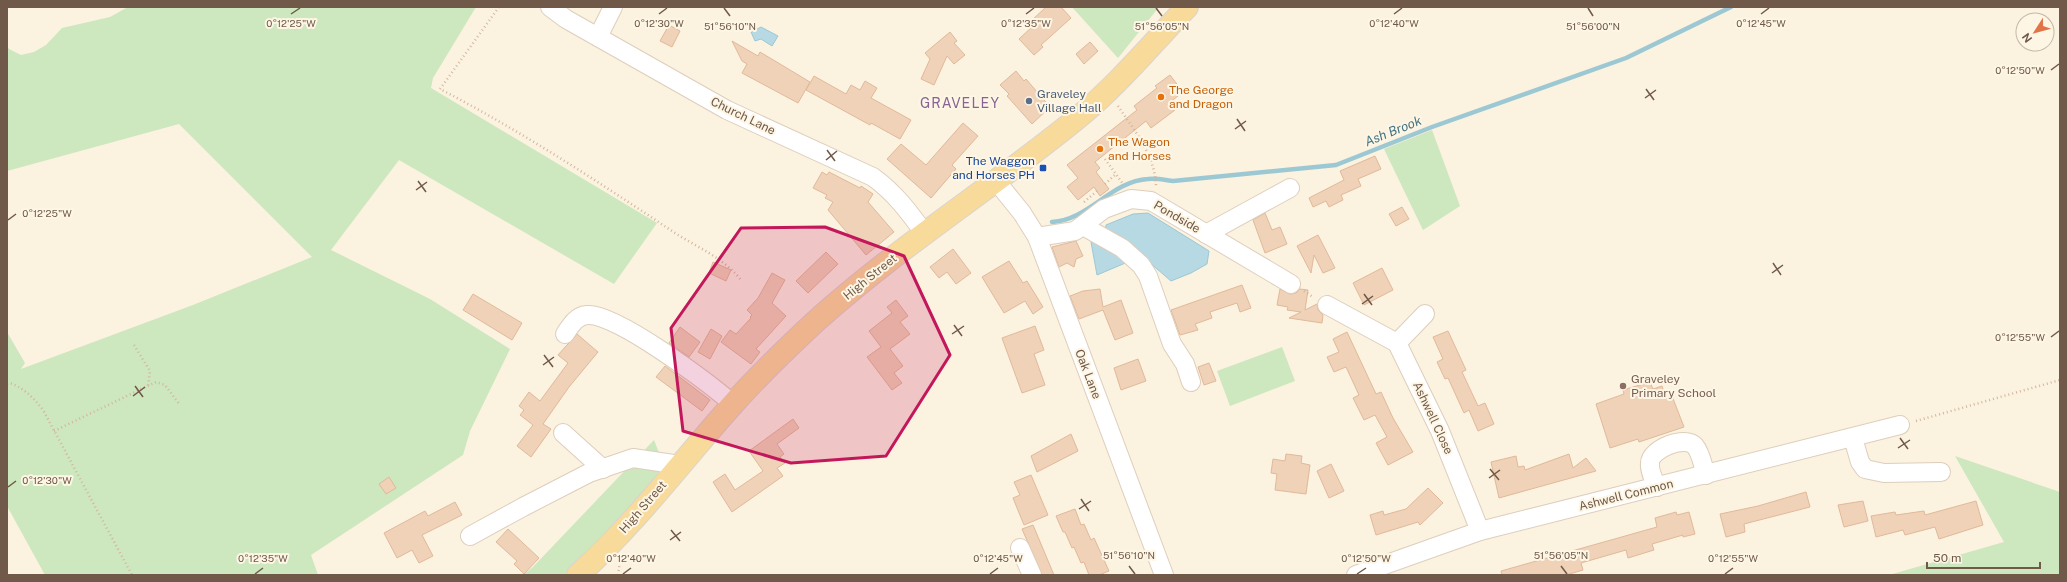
<svg xmlns="http://www.w3.org/2000/svg" width="2067" height="582" font-family="'Public Sans',sans-serif">
<style>
.green{fill:#cde7bf}
.water{fill:#b6d9e3;stroke:#9cc8d4}
.lines{fill:none;stroke-linecap:round;stroke-linejoin:round}
.stream{stroke:#9cc8d4;stroke-width:4.5}
.building{fill:#efd2b8;stroke:#e1b999}
.minor-casing{stroke:#decebc;stroke-width:20}
.major-casing{stroke:#dad4cf;stroke-width:24}
.path{stroke:#d3b59c;stroke-width:2.5;stroke-dasharray:1 3;stroke-linecap:butt}
.minor{stroke:#fff;stroke-width:18}
.major{stroke:#f8db9a;stroke-width:22}
.marked{fill:#c2185b;fill-opacity:0.2;stroke:#c2185b;stroke-width:3;stroke-linejoin:round}
.ticks{fill:none;stroke:#705948;stroke-width:1.5}
.food-dot{fill:#e8710a;stroke:#fef6e5;stroke-width:1.5}
.service-dot{fill:#5c6f8a;stroke:#fef6e5;stroke-width:1.5}
.transit-dot{fill:#1a4fb4;stroke:#fef6e5;stroke-width:1.5}
.education-dot{fill:#8d6e63;stroke:#fef6e5;stroke-width:1.5}
.labels{text-anchor:middle;dominant-baseline:central;stroke-width:4;stroke-linejoin:round;paint-order:stroke}
.food-label{font-size:12px;fill:#c56008;stroke:#fef6e5;text-anchor:start}
.service-label{font-size:12px;fill:#4e5e75;stroke:#fef6e5;text-anchor:start}
.street-label{font-size:12px;fill:#705948;stroke:#fef6e5}
.transit-label{font-size:12px;fill:#164399;stroke:#fef6e5;text-anchor:end}
.education-label{font-size:12px;fill:#785e54;stroke:#fef6e5;text-anchor:start}
.water-label{font-size:13px;font-style:italic;fill:#437483;stroke:#fef6e5}
.quarter-label{font-size:14px;letter-spacing:1px;fill:#876493;stroke:#fef6e5}
.ticks-label{font-size:10px;text-anchor:middle;fill:#705948;stroke:#fef6e5;stroke-width:4;stroke-linejoin:round;paint-order:stroke}
</style>
<rect width="100%" height="100%" fill="#fbf2e0"/>
<g class="green">
<path d="M128,7H476L433,78L431,88L657,223L614,284L399,160L331,250L430,299L510,349L470,431L463,455L311,555L318,575H45L7,506V332L25,363L21,369L193,305L312,257L179,124L7,171V46L9,49L21,55L34,52L46,45L62,28L110,17Z"/>
<path d="M1072,7H1159L1118,58Z"/>
<path d="M1432,130L1460,206L1423,230L1384,149Z"/>
<path d="M1282,347L1295,381L1230,406L1217,371Z"/>
<path d="M654,440L665,468L571,575H523L533,567Z"/>
<path d="M1955,456L2060,492V575H1889L2004,542Z"/>
</g>
<g class="water">
<path d="M761,27L778,36L772,46L761,39L755,41L751,32Z"/>
<path d="M1148,213L1209,251L1207,264L1191,273L1171,281L1142,256L1097,275L1091,242L1105,236L1106,225L1133,214Z"/>
</g>
<g class="lines">
<path class="stream" d="M1052,222C1089,220 1111,181 1148,179C1156,178 1165,180 1173,181L1336,165L1432,127L1626,58L1731,7"/>
</g>
<g class="building">
<path d="M1046,7H1061L1071,18L1041,45L1043,47L1034,55L1019,39L1033,26L1030,22Z"/>
<path d="M669,25L680,31L672,47L660,41Z"/>
<path d="M950,32L957,41L954,43L965,55L954,64L947,56L934,85L921,79L930,59L925,53Z"/>
<path d="M732,41L758,56L760,52L810,82L798,103L742,73L747,64L742,61Z"/>
<path d="M1090,42L1098,51L1084,64L1076,54Z"/>
<path d="M1016,71L1024,81L1026,79L1050,107L1032,124L1007,96L1009,94L1000,85Z"/>
<path d="M1170,75L1183,92L1169,103L1175,110L1151,128L1146,121L1095,162L1100,168L1096,172L1109,189L1100,196L1094,187L1078,200L1067,187L1078,178L1067,165L1137,110L1134,106L1157,88L1155,86Z"/>
<path d="M814,76L846,94L851,85L860,90L865,81L877,88L871,98L911,120L900,139L871,123L870,125L806,90Z"/>
<path d="M963,123L978,136L952,165L956,169L931,198L887,159L901,144L926,165Z"/>
<path d="M1375,156L1381,169L1358,179L1361,186L1341,195L1343,200L1329,207L1326,201L1313,207L1309,198L1344,180L1340,171Z"/>
<path d="M822,172L827,175L829,172L860,188L861,186L873,194L868,202L894,232L866,255L828,210L833,202L825,198L827,195L813,188Z"/>
<path d="M1402,207L1409,219L1396,226L1389,214Z"/>
<path d="M1265,213L1272,230L1280,227L1287,244L1265,253L1253,220Z"/>
<path d="M1318,235L1335,268L1323,273L1314,255L1311,273L1297,246Z"/>
<path d="M1076,241L1083,256L1076,259L1074,267L1067,263L1059,267L1052,247Z"/>
<path d="M953,249L971,273L956,284L947,272L939,278L930,267Z"/>
<path d="M826,252L838,264L808,293L796,281Z"/>
<path d="M1009,261L1023,283L1027,281L1043,307L1033,314L1025,301L1004,313L982,277Z"/>
<path d="M713,262L731,270L726,281L709,273Z"/>
<path d="M1382,268L1393,290L1364,305L1353,283Z"/>
<path d="M772,273L785,280L772,303L786,316L756,349L760,352L751,364L721,342L730,330L736,334L751,318L750,317L752,315L747,310L758,298Z"/>
<path d="M1242,285L1251,308L1240,312L1237,303L1210,312L1212,318L1195,324L1198,330L1180,335L1171,310Z"/>
<path d="M1100,289L1103,307L1121,300L1133,333L1115,340L1103,310L1079,319L1070,296L1083,291Z"/>
<path d="M1280,289L1290,294L1296,293L1300,289L1308,290L1305,310L1317,304L1318,310L1323,315L1322,323L1289,318L1301,312L1287,310L1288,307L1277,305Z"/>
<path d="M473,294L522,323L512,340L463,310Z"/>
<path d="M896,300L908,316L900,322L910,334L890,349L903,366L894,373L902,383L892,390L867,357L881,347L869,331L892,313L887,307Z"/>
<path d="M1035,326L1044,350L1034,354L1045,385L1022,393L1002,338Z"/>
<path d="M680,327L700,342L689,357L669,343Z"/>
<path d="M711,329L722,336L710,359L698,352Z"/>
<path d="M1448,331L1466,370L1462,372L1478,406L1485,403L1494,424L1478,431L1469,410L1464,413L1448,378L1445,379L1437,362L1443,359L1433,337Z"/>
<path d="M1347,332L1376,394L1381,392L1393,418L1413,452L1388,465L1376,443L1387,437L1375,415L1364,420L1353,398L1359,395L1346,367L1334,372L1327,357L1339,352L1333,339Z"/>
<path d="M577,334L598,352L569,387L543,424L551,429L531,457L517,446L533,425L520,415L524,410L519,406L529,392L540,401L568,363L558,355Z"/>
<path d="M1138,359L1146,381L1121,390L1114,368Z"/>
<path d="M1209,363L1216,381L1204,385L1198,367Z"/>
<path d="M665,366L710,400L702,411L656,377Z"/>
<path d="M1650,382L1653,389L1662,386L1666,398L1672,396L1684,427L1639,442L1638,439L1610,448L1596,404L1624,394L1623,390Z"/>
<path d="M793,419L799,428L777,444L784,454L780,457L785,463L777,468L783,476L732,512L713,482L725,474L735,490L763,471L749,451Z"/>
<path d="M1071,434L1078,451L1037,472L1031,456Z"/>
<path d="M1286,454L1302,456L1301,463L1310,465L1306,494L1275,490L1277,474L1271,473L1273,459L1285,461Z"/>
<path d="M1569,454L1573,468L1586,458L1596,471L1499,498L1491,462L1516,456L1518,467L1524,466L1525,470Z"/>
<path d="M1331,464L1344,491L1329,498L1317,471Z"/>
<path d="M1031,475L1048,515L1024,525L1013,498L1020,495L1014,482Z"/>
<path d="M389,477L396,488L386,494L379,484Z"/>
<path d="M1428,488L1443,503L1420,525L1418,522L1376,535L1370,515L1383,511L1384,515L1406,509Z"/>
<path d="M1806,492L1810,507L1744,524L1745,532L1726,537L1720,514L1758,506Z"/>
<path d="M1863,501L1868,521L1844,527L1838,505Z"/>
<path d="M1976,501L1983,525L1939,539L1935,527L1905,535L1903,530L1876,537L1871,516L1895,512L1896,515L1924,511L1925,515Z"/>
<path d="M455,502L462,515L422,535L433,556L419,563L412,550L397,558L384,533L425,511L428,516Z"/>
<path d="M1075,509L1081,525L1084,524L1091,540L1094,538L1109,571L1099,575H1089L1084,562L1081,563L1074,547L1072,548L1065,532H1063L1056,516Z"/>
<path d="M1676,512L1677,515L1689,512L1695,534L1683,537V535L1652,544L1654,550L1628,558L1626,550L1581,563L1583,570L1566,575H1502L1501,571L1657,527L1655,518Z"/>
<path d="M1033,525L1054,575H1042L1022,529Z"/>
<path d="M508,529L539,558L524,574L514,564L517,561L496,542Z"/>
</g>
<g class="lines">
<g class="minor-casing">
<g id="minor">
<path d="M550,7L566,19L727,110L873,177C895,193 909,212 925,234"/>
<path d="M598,37L613,7"/>
<path d="M997,182L1022,213L1037,237L1164,575"/>
<path d="M1083,226L1122,248L1141,265L1148,276L1172,344L1185,364L1191,382"/>
<path d="M1206,234L1290,188"/>
<path d="M1037,237L1075,231L1104,209L1131,199L1151,201L1291,284"/>
<path d="M1327,305L1397,343"/>
<path d="M1425,314L1397,343L1440,431L1480,531"/>
<path d="M565,334C571,325 576,316 587,315C615,312 710,384 733,404"/>
<path d="M563,433L603,469"/>
<path d="M1853,438L1860,462L1865,469L1884,473L1941,472"/>
<path d="M1657,487C1654,480 1649,471 1650,463C1650,449 1685,435 1695,446C1701,453 1703,466 1706,475"/>
<path d="M470,536L523,507L589,473L633,458L680,465"/>
<path d="M1020,548L1032,575"/>
<path d="M1356,575L1480,531L1900,425"/>
</g>
</g>
<g class="major-casing">
<path id="major" d="M578,575C635,524 682,461 733,404C759,375 788,347 816,321C897,248 990,189 1075,120C1116,87 1151,45 1187,7"/>
</g>
<g class="path">
<path d="M499,7L440,89C521,131 597,181 672,231C696,247 723,257 741,280"/>
<path d="M1118,106C1134,130 1156,157 1156,187"/>
<path d="M1105,159L1123,184"/>
<path d="M1105,184L1116,174"/>
<path d="M1084,202L1097,191"/>
<path d="M1304,291L1313,297"/>
<path d="M134,345L150,371L148,386"/>
<path d="M7,384L10,383C25,389 33,397 43,410L132,575"/>
<path d="M1916,421L2060,380"/>
<path d="M54,431L156,382L165,385L180,405"/>
<path d="M618,575L620,561"/>
</g>
<use href="#minor" class="minor"/>
<use href="#major" class="major"/>
</g>
<path class="marked" d="M825,227L904,256L950,355L886,456L791,463L683,431L671,328L741,228Z"/>
<path class="ticks" d="M724,8L730,16M1156,8L1162,16M1588,8L1593,16M291,14L300,8M659,14L667,8M1026,14L1034,8M1394,14L1402,8M1761,14L1769,8M2051,70L2059,64M1646,89L1654,100M1645,98L1656,90M1237,119L1245,131M1235,129L1246,121M827,150L835,161M826,160L837,151M418,181L426,192M416,190L427,182M8,220L16,214M1773,263L1781,275M1772,273L1783,265M1364,294L1372,305M1362,304L1373,296M954,325L962,336M952,334L964,326M2051,337L2059,331M544,355L553,367M543,365L554,357M135,386L143,397M133,396L145,387M1900,438L1908,449M1898,448L1910,440M1490,469L1499,480M1489,478L1500,470M8,487L16,481M1081,499L1089,511M1079,509L1091,501M671,530L680,541M670,540L681,532M1129,566L1135,574M1561,566L1567,574M255,574L263,568M623,574L631,568M990,574L998,568M1357,574L1366,568M1725,574L1733,568"/>
<g class="food-dot">
<circle cx="1161" cy="97" r="4"/>
<circle cx="1100" cy="149" r="4"/>
</g>
<circle class="service-dot" cx="1029" cy="101" r="4"/>
<rect class="transit-dot" x="1039" y="164" width="8" height="8" rx="2"/>
<circle class="education-dot" cx="1623" cy="386" r="4"/>
<g class="labels">
<g class="food-label">
<text x="1169" y="90">The George<tspan x="1169" dy="14">and Dragon</tspan></text>
<text x="1108" y="142">The Wagon<tspan x="1108" dy="14">and Horses</tspan></text>
</g>
<g class="service-label">
<text x="1037" y="94">Graveley<tspan x="1037" dy="14">Village Hall</tspan></text>
</g>
<g class="street-label">
<text transform="translate(743 116) rotate(26)">Church Lane</text>
<text transform="translate(1177 217) rotate(30)">Pondside</text>
<text transform="translate(870 277) rotate(-39)">High Street</text>
<text transform="translate(1088 374) rotate(69)">Oak Lane</text>
<text transform="translate(1433 418) rotate(65)">Ashwell Close</text>
<text transform="translate(1626 495) rotate(-14)">Ashwell Common</text>
<text transform="translate(643 507) rotate(-49)">High Street</text>
</g>
<g class="transit-label">
<text x="1035" y="161">The Waggon<tspan x="1035" dy="14">and Horses PH</tspan></text>
</g>
<g class="education-label">
<text x="1631" y="379">Graveley<tspan x="1631" dy="14">Primary School</tspan></text>
</g>
<g class="water-label">
<text transform="translate(1393 131) rotate(-22)">Ash Brook</text>
</g>
<g class="quarter-label">
<text x="960" y="103">GRAVELEY</text>
</g>
</g>
<g class="ticks-label">
<text x="291" y="27">0°12'25"W</text>
<text x="659" y="27">0°12'30"W</text>
<text x="1026" y="27">0°12'35"W</text>
<text x="1394" y="27">0°12'40"W</text>
<text x="1761" y="27">0°12'45"W</text>
<text x="730" y="30">51°56'10"N</text>
<text x="1162" y="30">51°56'05"N</text>
<text x="1593" y="30">51°56'00"N</text>
<text x="2020" y="74">0°12'50"W</text>
<text x="47" y="217">0°12'25"W</text>
<text x="2020" y="341">0°12'55"W</text>
<text x="47" y="484">0°12'30"W</text>
<text x="1129" y="559">51°56'10"N</text>
<text x="1561" y="559">51°56'05"N</text>
<text x="263" y="562">0°12'35"W</text>
<text x="631" y="562">0°12'40"W</text>
<text x="998" y="562">0°12'45"W</text>
<text x="1366" y="562">0°12'50"W</text>
<text x="1733" y="562">0°12'55"W</text>
</g>
<rect width="2067" height="582" fill="none" stroke="#705948" stroke-width="16"/>
<g transform="translate(2035 32) rotate(234)"><circle r="19" fill="#fef6e5" stroke="#c5b7a6"/>
<path d="M0-3L7 15L0 10L-7 15Z" fill="#e17548"/>
<text y="-6" font-size="11" font-weight="bold" text-anchor="middle" fill="#705948">N</text>
</g>
<path d="M1927 562v6h113v-6" fill="none" stroke="#705948" stroke-width="2"/>
<text x="1933" y="562" font-size="12" fill="#705948" stroke="#fef6e5" stroke-width="3" paint-order="stroke">50 m</text>
</svg>
